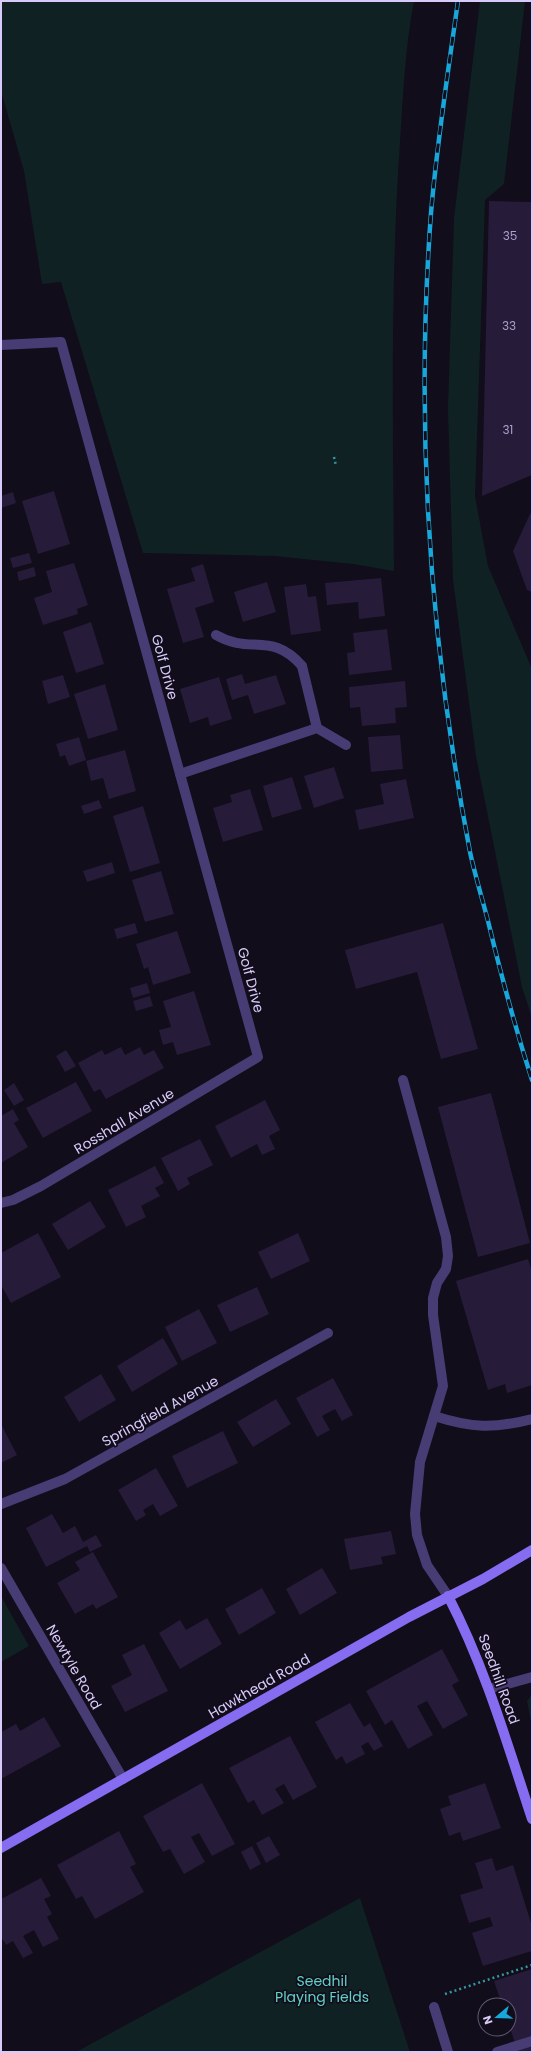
<svg xmlns="http://www.w3.org/2000/svg" width="533" height="2053" font-family="Poppins,sans-serif">
<style>
.green{fill:#102123}
.building{fill:#261b39}
.lines{fill:none;stroke-linecap:round;stroke-linejoin:round}
.path{stroke:#3896a0;stroke-width:2.5;stroke-dasharray:2 3;stroke-linecap:butt}
.lane{stroke:#473c74;stroke-width:10}
.street{stroke:#473c74;stroke-width:10}
.secondary{stroke:#856cf0;stroke-width:10}
.rail-casing{stroke:#17a7da;stroke-width:4.5}
.rail{stroke:#110d1a;stroke-width:3;stroke-dasharray:9;stroke-linecap:butt}
.labels{text-anchor:middle;dominant-baseline:central;stroke-width:3.5;stroke-linejoin:round;paint-order:stroke}
.number-label{font-size:12px;fill:#ac9fca}
.street-label{font-size:14px;fill:#d8cbfa;stroke:#110d1a}
.park-label{font-size:14px;fill:#60d1c7;stroke:#110d1a}
</style>
<rect width="100%" height="100%" fill="#110d1a"/>
<g class="green">
<path d="M1,1H414C405,48 403,95 400,142C390,285 393,428 394,571L353,564L275,556L143,553L61,282L42,284L24,171L1,91Z"/>
<path d="M480,1H525L504,184L485,200L475,496L488,566L532,669V1018L522,987L476,756L453,580L448,408L454,218Z"/>
<path d="M1,1596L29,1646L1,1662Z"/>
<path d="M532,1694V1728L527,1701Z"/>
<path d="M360,1898L410,2052H76Z"/>
</g>
<g class="building">
<path d="M489,201L532,202V475L482,496Z"/>
<path d="M54,491L70,544L38,554L22,501Z"/>
<path d="M13,492L16,503L1,508V496Z"/>
<path d="M532,513V592L527,590L513,551L530,514Z"/>
<path d="M29,553L32,563L13,568L10,558Z"/>
<path d="M74,563L88,605L77,609L78,614L43,625L34,598L52,592L46,571Z"/>
<path d="M203,564L214,602L195,608L204,637L183,643L167,589L195,581L191,568Z"/>
<path d="M34,567L36,576L19,581L17,572Z"/>
<path d="M381,578L385,616L359,619L358,602L327,605L325,583Z"/>
<path d="M267,582L276,612L243,622L234,592Z"/>
<path d="M306,584L308,597L316,596L321,631L291,635L284,587Z"/>
<path d="M91,622L104,664L76,673L63,632Z"/>
<path d="M387,629L392,670L349,675L347,653L355,652L353,633Z"/>
<path d="M242,674L245,684L276,675L286,704L254,714L248,695L232,700L226,679Z"/>
<path d="M63,675L70,697L48,704L42,681Z"/>
<path d="M219,677L232,719L210,726L208,717L190,723L180,689Z"/>
<path d="M405,681L407,707L395,708L396,723L362,726L360,707L350,708L349,687Z"/>
<path d="M105,684L118,730L88,739L74,694Z"/>
<path d="M400,735L403,769L371,772L368,737Z"/>
<path d="M79,737L86,760L69,766L65,755L60,757L56,744Z"/>
<path d="M125,750L136,791L109,799L103,778L91,781L86,761Z"/>
<path d="M334,767L344,798L314,808L304,776Z"/>
<path d="M292,777L302,809L272,818L263,786Z"/>
<path d="M406,779L414,818L359,830L355,810L384,804L380,784Z"/>
<path d="M250,789L263,830L223,842L213,808L232,802L230,795Z"/>
<path d="M99,800L102,808L84,814L81,806Z"/>
<path d="M143,806L160,863L130,872L113,816Z"/>
<path d="M112,862L115,873L87,882L83,871Z"/>
<path d="M161,871L174,914L145,922L132,880Z"/>
<path d="M135,923L138,933L117,939L114,929Z"/>
<path d="M443,923L478,1049L441,1059L417,972L356,989L345,950Z"/>
<path d="M177,931L191,973L153,985L148,967L144,969L136,944Z"/>
<path d="M147,983L150,993L133,998L130,988Z"/>
<path d="M194,991L211,1045L177,1055L173,1042L163,1045L159,1030L171,1027L163,1001Z"/>
<path d="M150,996L153,1006L136,1011L133,1001Z"/>
<path d="M121,1047L125,1055L140,1047L144,1055L154,1050L164,1068L106,1099L100,1089L94,1092L78,1063L102,1050L105,1055Z"/>
<path d="M66,1050L76,1066L65,1072L56,1056Z"/>
<path d="M76,1082L92,1111L43,1138L26,1108Z"/>
<path d="M14,1083L24,1100L14,1106L4,1090Z"/>
<path d="M491,1093L530,1243L478,1257L438,1107Z"/>
<path d="M265,1100L280,1130L269,1136L275,1149L262,1155L257,1144L231,1158L215,1126Z"/>
<path d="M13,1109L19,1120L14,1123L28,1147L1,1163V1116Z"/>
<path d="M200,1139L213,1165L187,1178L190,1184L178,1191L161,1158Z"/>
<path d="M155,1166L164,1183L155,1188L160,1196L141,1206L146,1217L126,1227L108,1190Z"/>
<path d="M90,1201L106,1227L68,1250L52,1224Z"/>
<path d="M38,1233L61,1277L11,1303L1,1285V1253Z"/>
<path d="M298,1233L310,1261L271,1279L258,1252Z"/>
<path d="M528,1259L532,1272V1385L507,1393L505,1384L488,1390L456,1281Z"/>
<path d="M257,1287L269,1314L230,1332L217,1305Z"/>
<path d="M199,1309L217,1343L182,1361L165,1327Z"/>
<path d="M163,1338L178,1364L132,1392L117,1366Z"/>
<path d="M101,1374L116,1400L79,1422L64,1397Z"/>
<path d="M333,1378L353,1415L342,1421L335,1409L322,1416L330,1430L317,1437L296,1398Z"/>
<path d="M276,1399L291,1424L253,1447L237,1422Z"/>
<path d="M1,1424L17,1455L1,1463Z"/>
<path d="M223,1431L238,1463L187,1488L172,1456Z"/>
<path d="M156,1468L178,1506L160,1516L153,1504L143,1510L146,1515L136,1521L118,1490Z"/>
<path d="M52,1514L63,1533L75,1526L83,1542L96,1535L102,1546L90,1552L87,1546L46,1567L26,1528Z"/>
<path d="M391,1531L396,1554L381,1557L383,1564L350,1570L344,1539Z"/>
<path d="M93,1552L118,1597L96,1609L93,1604L75,1614L57,1583L80,1570L75,1562Z"/>
<path d="M322,1568L337,1593L300,1615L286,1589Z"/>
<path d="M262,1588L276,1613L239,1635L225,1609Z"/>
<path d="M207,1618L222,1644L180,1669L159,1633L180,1620L186,1630Z"/>
<path d="M144,1644L168,1691L125,1712L111,1686L132,1675L122,1655Z"/>
<path d="M442,1649L459,1681L452,1685L468,1715L443,1729L427,1701L417,1706L433,1735L408,1749L392,1720L385,1725L366,1691Z"/>
<path d="M350,1703L364,1727L370,1723L383,1746L374,1751L368,1742L361,1746L365,1754L346,1764L342,1756L336,1760L315,1722Z"/>
<path d="M44,1717L61,1746L1,1779V1732L16,1724L20,1731Z"/>
<path d="M290,1736L317,1787L293,1800L284,1784L275,1789L284,1803L262,1815L254,1800L248,1803L229,1768Z"/>
<path d="M202,1783L235,1844L212,1856L199,1833L191,1837L205,1862L184,1874L170,1849L163,1852L143,1816Z"/>
<path d="M485,1783L501,1828L463,1841L460,1832L449,1836L440,1809L451,1805L448,1796Z"/>
<path d="M119,1831L136,1864L130,1867L144,1892L95,1919L82,1896L76,1899L57,1865Z"/>
<path d="M269,1836L280,1855L266,1863L256,1843Z"/>
<path d="M252,1846L261,1864L250,1870L241,1852Z"/>
<path d="M492,1858L496,1871L513,1865L532,1926V1951L483,1966L472,1933L493,1926L490,1917L469,1923L460,1895L483,1888L475,1863Z"/>
<path d="M41,1878L51,1896L44,1899L52,1914L47,1917L59,1939L43,1947L34,1930L23,1936L33,1953L23,1958L13,1941L6,1945L1,1937V1899Z"/>
<path d="M532,1969V2052H518L509,2025V2005H502L494,1981Z"/>
</g>
<g class="lines">
<g class="path">
<path d="M334,457L336,466"/>
<path d="M445,1994L532,1965"/>
</g>
<g class="lane">
<path d="M216,635C250,655 272,631 302,666"/>
<path d="M403,1080L446,1237L448,1256L446,1269L437,1283L433,1298V1315L443,1386L420,1462L415,1514L417,1535L427,1565L448,1596"/>
<path d="M434,1416C472,1428 493,1429 532,1419"/>
<path d="M489,1689L532,1677"/>
<path d="M434,2007L448,2052"/>
<path d="M497,2052L532,2041"/>
</g>
<g class="street">
<path d="M1,345L61,342L258,1057L41,1186L13,1200L1,1203"/>
<path d="M302,666L317,728"/>
<path d="M180,774L317,728L346,745"/>
<path d="M1,1504L65,1479L328,1333"/>
<path d="M1,1568L123,1779"/>
</g>
<g class="secondary">
<path d="M448,1596C485,1667 507,1743 532,1819"/>
<path d="M1,1848L409,1617L483,1579L532,1550"/>
</g>
<g class="rail-casing">
<path id="rail" d="M458,1C448,72 437,142 431,213C415,426 430,643 470,852C475,875 482,898 488,921C501,975 515,1027 532,1080"/>
</g>
<use href="#rail" class="rail"/>
</g>
<g class="labels">
<g class="number-label">
<text x="510" y="235">35</text>
<text x="509" y="325">33</text>
<text x="508" y="429">31</text>
</g>
<g class="street-label">
<text transform="translate(165 667) rotate(75)">Golf Drive</text>
<text transform="translate(251 980) rotate(75)">Golf Drive</text>
<text transform="translate(124 1121) rotate(-31)">Rosshall Avenue</text>
<text transform="translate(160 1411) rotate(-29)">Springfield Avenue</text>
<text transform="translate(74 1667) rotate(60)">Newtyle Road</text>
<text transform="translate(499 1679) rotate(70)">Seedhill Road</text>
<text transform="translate(259 1686) rotate(-30)">Hawkhead Road</text>
</g>
<g class="park-label">
<text x="322" y="1981">Seedhil<tspan x="322" dy="16">Playing Fields</tspan></text>
</g>
</g>
<rect width="533" height="2053" fill="none" stroke="#d8cbfa" stroke-width="4"/>
<g transform="translate(497 2017) rotate(251)"><circle r="19" fill="#110d1a" stroke="#615974"/>
<path d="M0-3L7 15L0 10L-7 15Z" fill="#17a7da"/>
<text y="-6" font-size="11" font-weight="bold" text-anchor="middle" fill="#d8cbfa">N</text>
</g>
</svg>
